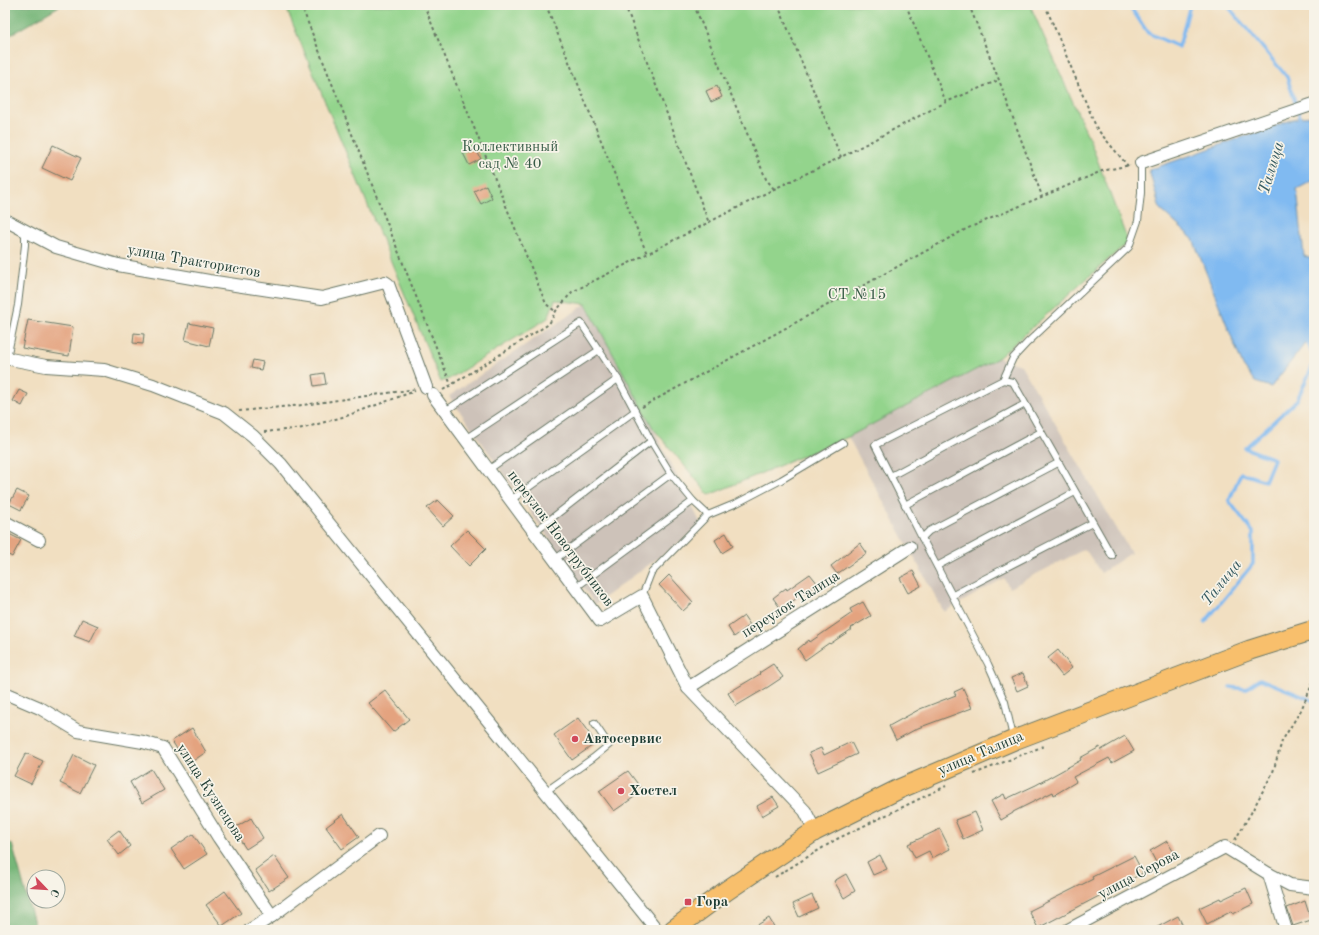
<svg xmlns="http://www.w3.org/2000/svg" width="1319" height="935" font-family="'Old Standard TT',serif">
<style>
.industrial{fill:#cdc2b9}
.green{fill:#93d48c;stroke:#598860}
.forest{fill:#76b678;stroke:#4a7a56}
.water{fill:#80baf1;stroke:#507c92}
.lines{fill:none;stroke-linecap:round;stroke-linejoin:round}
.stream{stroke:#80baf1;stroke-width:3.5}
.building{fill:#e4a37f}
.service-casing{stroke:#687665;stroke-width:8}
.minor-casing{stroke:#687665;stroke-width:14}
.primary-casing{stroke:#687665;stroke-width:21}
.path{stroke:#687665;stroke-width:2;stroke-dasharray:3 3;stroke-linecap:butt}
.service{stroke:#fff;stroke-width:6}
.minor{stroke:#fff;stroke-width:12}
.primary{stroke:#f8bf6c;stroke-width:19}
.poi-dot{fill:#d1495b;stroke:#f7f3e8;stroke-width:1.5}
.labels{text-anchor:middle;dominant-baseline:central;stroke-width:3.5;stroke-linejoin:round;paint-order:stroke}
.park-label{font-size:15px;fill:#365b46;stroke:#f7f3e8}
.street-label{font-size:15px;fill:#1f3d34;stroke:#f7f3e8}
.poi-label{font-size:15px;font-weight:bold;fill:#1f3d34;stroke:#f7f3e8;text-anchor:start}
.water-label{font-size:16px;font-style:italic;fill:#375c63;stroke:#f7f3e8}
</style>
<rect width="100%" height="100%" fill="#f7f3e8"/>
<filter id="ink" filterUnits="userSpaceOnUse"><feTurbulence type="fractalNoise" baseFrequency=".025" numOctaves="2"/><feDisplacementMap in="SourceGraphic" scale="8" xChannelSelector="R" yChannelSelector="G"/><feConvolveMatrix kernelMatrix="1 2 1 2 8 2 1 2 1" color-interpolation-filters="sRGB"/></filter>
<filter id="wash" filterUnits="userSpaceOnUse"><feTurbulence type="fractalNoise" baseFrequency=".012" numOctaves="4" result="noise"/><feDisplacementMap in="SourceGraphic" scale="16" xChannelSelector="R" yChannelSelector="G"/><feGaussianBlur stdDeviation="0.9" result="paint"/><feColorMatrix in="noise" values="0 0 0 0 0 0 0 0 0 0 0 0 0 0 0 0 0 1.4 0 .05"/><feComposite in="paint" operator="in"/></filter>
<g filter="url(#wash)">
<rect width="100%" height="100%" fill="#f1dfc1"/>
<g class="industrial">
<path d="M586,304L640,402L702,526L595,604L449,396Z"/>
<path d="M998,358L1021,365L1131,553L1101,573L1085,549L1009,588L1004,578L944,612L848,437Z"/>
</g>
<path class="green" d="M285,5H1030L1091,143L1128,242L998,358L848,437L709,495L653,428L586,304L555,300L548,318L449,379L441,382Z"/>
<g class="forest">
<path d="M5,5H61L5,38Z"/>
<path d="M5,841L12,844L36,930H5Z"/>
</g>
<path class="water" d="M1314,116V180L1297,189L1304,256L1314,260V345L1307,341L1271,387L1255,382L1243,366L1193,239L1160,209L1149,170L1300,117Z"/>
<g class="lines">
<g class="stream">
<path d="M1129,5L1148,33L1179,47L1190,5"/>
<path d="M1227,5L1287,77L1300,117L1299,121"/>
<path d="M1304,338L1307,341L1314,358"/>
<path d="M1205,622L1253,564V532L1229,501L1241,473L1265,481L1274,459L1245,448L1297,400L1314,363"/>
<path d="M1230,687L1245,689L1260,679L1314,701"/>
</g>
</g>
<g id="blocks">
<g class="building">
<path d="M717,86L722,97L711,102L706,91Z"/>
<path d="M53,145L81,158L70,181L42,168Z"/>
<path d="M475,147L481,159L469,165L463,153Z"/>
<path d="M486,185L492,198L481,204L474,191Z"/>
<path d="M28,320L73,327L69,356L22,348Z"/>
<path d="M189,323L213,328L209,346L185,340Z"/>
<path d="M134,333L144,334L143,344L133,343Z"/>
<path d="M253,360L263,362L261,370L251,368Z"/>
<path d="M324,373L326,384L314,386L312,375Z"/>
<path d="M19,390L28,394L22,406L13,401Z"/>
<path d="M17,490L29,496L21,510L9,504Z"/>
<path d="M438,500L454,516L443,526L427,508Z"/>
<path d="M467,530L486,549L469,566L450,546Z"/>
<path d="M5,532L21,540L12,557L5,553Z"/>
<path d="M726,533L733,546L722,553L715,540Z"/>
<path d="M860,543L867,553L837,574L831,566Z"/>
<path d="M913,571L921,586L908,593L900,578Z"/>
<path d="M810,574L818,584L781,609L773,598L786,588L787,590Z"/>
<path d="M669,575L693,602L683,611L659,585Z"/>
<path d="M863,602L871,616L851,628L852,629L830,644L829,643L805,660L798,649L809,640L810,642L852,613L850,609Z"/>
<path d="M744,616L750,625L734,637L728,627Z"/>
<path d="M82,619L98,626L90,642L74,636Z"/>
<path d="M1058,650L1072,668L1062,676L1048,658Z"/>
<path d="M773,664L783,677L768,687L736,706L728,693L760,674L759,673Z"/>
<path d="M1023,673L1028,686L1017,691L1011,678Z"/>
<path d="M963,688L972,708L918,728L896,740L889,726L920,709L956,695L954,692Z"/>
<path d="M385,690L409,719L393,732L368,703Z"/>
<path d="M578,718L596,743L572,760L554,735Z"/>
<path d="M192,728L206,752L187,765L172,741Z"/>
<path d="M1125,736L1134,751L1112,763L1109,758L1073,777L1076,782L1054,795L1053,792L1013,812V813L1001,820L991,801L1004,794L1006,799L1036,785L1081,760L1080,758L1100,747L1101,750Z"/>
<path d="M851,742L857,754L818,772L809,753L821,748L824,755Z"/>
<path d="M26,753L43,761L31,784L14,776Z"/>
<path d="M74,755L94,765L80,793L60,783Z"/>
<path d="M151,769L164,790L142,803L130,782Z"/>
<path d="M628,771L643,791L614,811L599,791Z"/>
<path d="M773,797L779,806L762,816L757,806Z"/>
<path d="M975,812L983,830L963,839L955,820Z"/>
<path d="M343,814L359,837L342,849L326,827Z"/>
<path d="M251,818L263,838L246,849L233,829Z"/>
<path d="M940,829L950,849L932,858L929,851L915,858L908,844Z"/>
<path d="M119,830L130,846L119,855L107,839Z"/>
<path d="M193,834L207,854L184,869L171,849Z"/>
<path d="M1167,841L1176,856L1158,866L1150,851Z"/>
<path d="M880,855L887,869L873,875L867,862Z"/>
<path d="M274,856L289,878L269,891L255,870Z"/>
<path d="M1134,856L1143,873L1038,928L1029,911L1093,879L1092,877Z"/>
<path d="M846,874L855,891L844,898L834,881Z"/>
<path d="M1246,888L1253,904L1233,914L1232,911L1207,924L1199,908L1220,898L1221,900Z"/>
<path d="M225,891L241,913L222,926L206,905Z"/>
<path d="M812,895L818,908L799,917L793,904Z"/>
<path d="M1305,901L1311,920L1293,926L1287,908Z"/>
<path d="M1178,916L1185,930H1152Z"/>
<path d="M769,918L776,930H749Z"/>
</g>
</g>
</g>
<g filter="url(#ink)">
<use href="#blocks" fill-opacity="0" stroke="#687665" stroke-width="1"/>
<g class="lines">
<g class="service-casing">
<g id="service">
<path d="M7,358L18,305L25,245V235L22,230"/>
<path d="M1003,380L1013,382L1112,556"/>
<path d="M445,411L581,323L618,379L651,441L671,474L693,501L708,515"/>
<path d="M465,439L599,350"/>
<path d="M488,470L618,379"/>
<path d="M891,476L1025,404"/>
<path d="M511,500L635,411"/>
<path d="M905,505L1041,432"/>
<path d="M534,532L651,441"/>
<path d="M922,538L929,531L1058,463"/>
<path d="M554,560L671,474"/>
<path d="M937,566L1075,492"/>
<path d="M575,588L693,501"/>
<path d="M953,595L1092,523"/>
<path d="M642,596L651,573L708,515L737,503L781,480L843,443"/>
<path d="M1013,737L1005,702L988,664L922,538L875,445L1003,380L1013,358L1027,343L1129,247L1138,221L1141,193V163"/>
<path d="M545,792L593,758L609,745L594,723"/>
</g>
</g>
<g class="minor-casing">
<g id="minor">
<path d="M1141,163L1314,104"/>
<path d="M5,220L56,247L118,265L209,281L322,298L385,282L388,284L426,387"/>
<path d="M5,358L46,366L104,370L153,385L224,413L253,436L281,464L657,930"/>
<path d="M433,395L600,621L642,596L688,688L805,811L815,831"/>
<path d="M5,522L39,540"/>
<path d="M688,688L910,547"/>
<path d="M5,693L40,708L78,731L143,742L163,748L219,838L272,916"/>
<path d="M1269,874L1290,885L1314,888"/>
<path d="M250,930L272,916L379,836"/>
<path d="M1068,930L1225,847L1269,874L1286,930"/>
</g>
</g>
<g class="primary-casing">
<path id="primary" d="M673,930L726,891L815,831L899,789L1014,740L1250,650L1314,630"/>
</g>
<g class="path">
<path d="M301,5L451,385"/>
<path d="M424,5L546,304L555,311"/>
<path d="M546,5L647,254"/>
<path d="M625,5L709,223"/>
<path d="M694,5L766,179L774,189"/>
<path d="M778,5L841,157"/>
<path d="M906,5L946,102"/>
<path d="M969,5L999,80L1042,196"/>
<path d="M1045,5L1097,129L1128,166"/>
<path d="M443,390L549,324L556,311L572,292L774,189L841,157L946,102L999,80"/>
<path d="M642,407L966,229L1102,171L1130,165"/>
<path d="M239,411L303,405L416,389"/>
<path d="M264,432L304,428L346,416L415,391"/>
<path d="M974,774L1044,746"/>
<path d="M1235,840L1251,813L1273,772L1282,741L1301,710L1314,680"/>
<path d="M775,877L837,839L946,786"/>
</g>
<use href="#service" class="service"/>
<use href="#minor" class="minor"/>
<use href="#primary" class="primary"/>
</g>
</g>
<g class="poi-dot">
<circle cx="575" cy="739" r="4"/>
<circle cx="621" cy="791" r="4"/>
<rect x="684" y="898" width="8" height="8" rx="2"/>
</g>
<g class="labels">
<g class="park-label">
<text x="510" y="147">Коллективный<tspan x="510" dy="17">сад № 40</tspan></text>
<text x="857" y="295">СТ №15</text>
</g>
<g class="street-label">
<text transform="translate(194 262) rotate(10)">улица Трактористов</text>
<text transform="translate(560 539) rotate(53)">переулок Новотрубников</text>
<text transform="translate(791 605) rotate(-32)">переулок Талица</text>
<text transform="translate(981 754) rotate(-23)">улица Талица</text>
<text transform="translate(210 793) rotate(57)">улица Кузнецова</text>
<text transform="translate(1139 875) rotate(-28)">улица Серова</text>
</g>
<g class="poi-label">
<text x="583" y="739">Автосервис</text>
<text x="629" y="791">Хостел</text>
<text x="696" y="902">Гора</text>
</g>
<g class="water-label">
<text transform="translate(1272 168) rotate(-73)">Талица</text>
<text transform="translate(1222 583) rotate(-51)">Талица</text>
</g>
</g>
<rect width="1319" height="935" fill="none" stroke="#f7f3e8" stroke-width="20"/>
<g transform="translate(46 889) rotate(115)"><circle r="19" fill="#f7f3e8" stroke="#a1aaa0"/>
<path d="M0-3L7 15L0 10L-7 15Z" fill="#d1495b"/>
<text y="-6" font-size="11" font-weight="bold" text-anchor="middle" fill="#1f3d34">С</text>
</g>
</svg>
